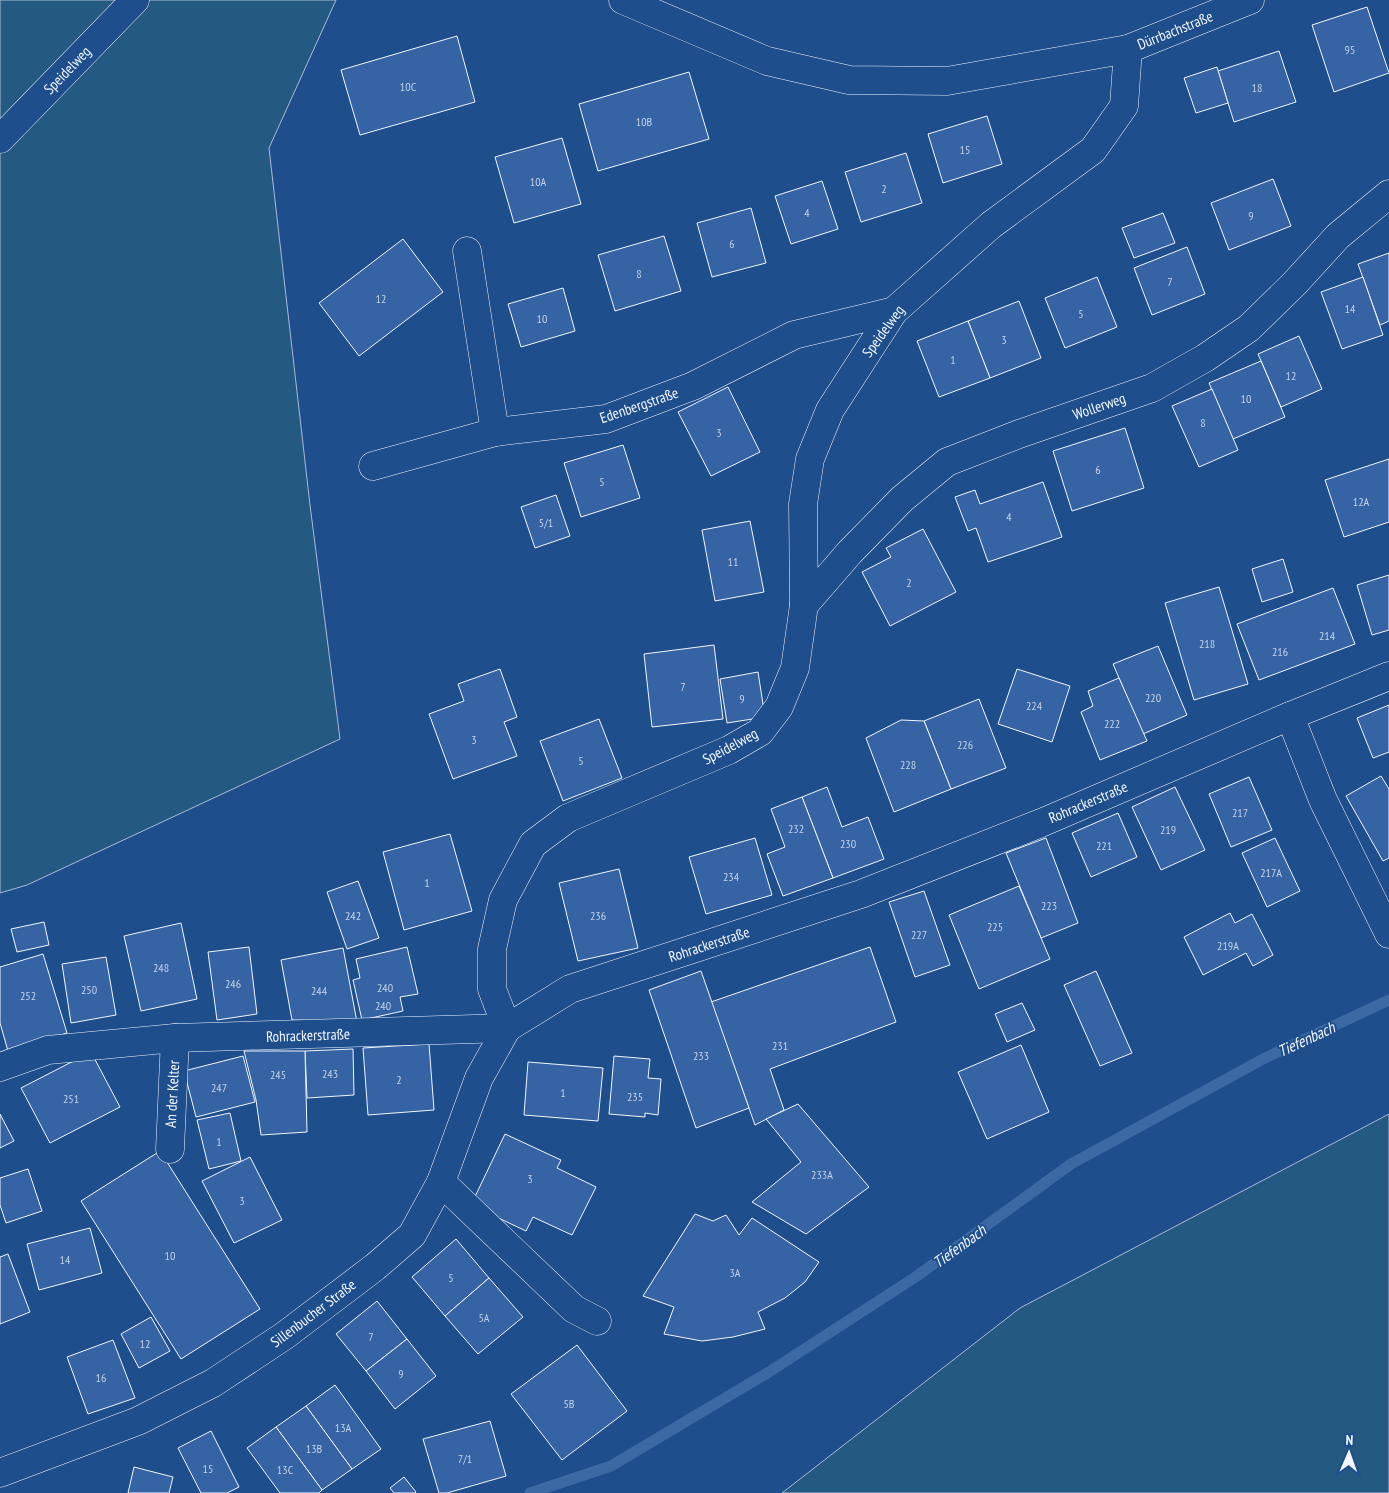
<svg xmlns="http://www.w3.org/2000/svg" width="1389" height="1493" font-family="'PT Sans Narrow',sans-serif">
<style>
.green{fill:#245a82;stroke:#a8bbd7}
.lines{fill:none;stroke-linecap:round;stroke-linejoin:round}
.stream{stroke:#3b69a3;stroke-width:11}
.building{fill:#3563a3;stroke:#f2f6ff}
.minor-casing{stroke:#f2f6ff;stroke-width:29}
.minor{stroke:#1f4e8c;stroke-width:28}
.labels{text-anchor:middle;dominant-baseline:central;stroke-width:4;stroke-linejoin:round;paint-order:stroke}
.number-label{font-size:12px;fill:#c3d1e8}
.street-label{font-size:15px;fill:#f2f6ff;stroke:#1f4e8c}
.water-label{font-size:16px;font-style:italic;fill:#f2f6ff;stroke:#1f4e8c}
</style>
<rect width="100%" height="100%" fill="#1f4e8c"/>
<g class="green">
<path d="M0,0H336L269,148L310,505L340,739L27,885L0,893Z"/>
<path d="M1389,1114V1493H782L1020,1308Z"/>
</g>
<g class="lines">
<path class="stream" d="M530,1493L611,1466L769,1372L917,1276L1071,1164L1265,1058L1389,1000"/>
</g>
<g class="building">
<path d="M1367,7L1389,73L1334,92L1312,25Z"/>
<path d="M457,36L475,102L360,135L341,70Z"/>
<path d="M1279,51L1296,102L1234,122L1218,71Z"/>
<path d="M1217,67L1228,103L1196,113L1184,78Z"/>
<path d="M689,72L709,139L598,171L579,104Z"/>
<path d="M987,116L1002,164L943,183L928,134Z"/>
<path d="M562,138L581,204L514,223L495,157Z"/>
<path d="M906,153L922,203L861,222L845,172Z"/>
<path d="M1273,179L1291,226L1229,250L1211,203Z"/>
<path d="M822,181L838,229L791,244L775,196Z"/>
<path d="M751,208L766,263L712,277L697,223Z"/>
<path d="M1163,213L1175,243L1134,258L1122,228Z"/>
<path d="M664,236L681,291L615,311L598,255Z"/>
<path d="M403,239L443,292L359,356L319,303Z"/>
<path d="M1187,247L1205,294L1152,315L1134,268Z"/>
<path d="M1389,253V321L1380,325L1358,264Z"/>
<path d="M1097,277L1117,327L1065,348L1045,298Z"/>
<path d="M1363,277L1383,335L1342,349L1321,292Z"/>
<path d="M563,288L575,331L521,347L508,304Z"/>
<path d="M1019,301L1041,358L990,378L968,321Z"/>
<path d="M968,321L990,378L939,397L917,341Z"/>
<path d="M1299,336L1322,389L1281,407L1258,354Z"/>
<path d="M1261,361L1285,417L1233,439L1209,383Z"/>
<path d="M728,387L760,452L711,476L678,412Z"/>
<path d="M1212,389L1238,450L1199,467L1172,406Z"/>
<path d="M1125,428L1144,488L1072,511L1053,451Z"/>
<path d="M623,445L640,498L581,517L564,463Z"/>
<path d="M1389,459V522L1344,537L1325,480Z"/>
<path d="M1043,482L1062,537L988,562L976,528L968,531L955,497L975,490L980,504Z"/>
<path d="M556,495L570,536L535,548L521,507Z"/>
<path d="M750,521L764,592L715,601L702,530Z"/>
<path d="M923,529L956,592L890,626L862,572L891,557L886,548Z"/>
<path d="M1283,559L1293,592L1262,602L1252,569Z"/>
<path d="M1389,575V630L1372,635L1357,585Z"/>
<path d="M1219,587L1248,684L1194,700L1165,603Z"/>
<path d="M1333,588L1355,644L1259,680L1237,624Z"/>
<path d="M714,645L723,719L652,727L644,654Z"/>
<path d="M1158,646L1187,715L1143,734L1113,664Z"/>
<path d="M500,669L517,717L504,722L517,756L453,779L429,714L464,701L458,684Z"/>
<path d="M1017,669L1070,686L1052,742L998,724Z"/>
<path d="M758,672L765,717L727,723L720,679Z"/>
<path d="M1119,678L1147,741L1100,760L1081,712L1093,706L1088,691Z"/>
<path d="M979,699L1006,768L951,789L924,721Z"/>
<path d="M1389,705V752L1373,758L1357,718Z"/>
<path d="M599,719L622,778L563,801L540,741Z"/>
<path d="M901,720L924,721L951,789L894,812L866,738Z"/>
<path d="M1381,776L1389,789V858L1383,861L1346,796Z"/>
<path d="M1249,777L1272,830L1231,847L1209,794Z"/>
<path d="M827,787L842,827L868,817L884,859L833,878L802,797Z"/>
<path d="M1175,787L1205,850L1161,870L1132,807Z"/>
<path d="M802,797L833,878L783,896L767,854L785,847L771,809Z"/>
<path d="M1118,813L1137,857L1091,877L1072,833Z"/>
<path d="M450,834L472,911L404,930L383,852Z"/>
<path d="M755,838L772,895L706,914L689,857Z"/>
<path d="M1046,838L1078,923L1041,938L1006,853Z"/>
<path d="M1275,838L1300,891L1267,907L1242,853Z"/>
<path d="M619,869L638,948L578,961L559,883Z"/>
<path d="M358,881L379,938L347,949L327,892Z"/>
<path d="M1019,886L1050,959L979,989L949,915Z"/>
<path d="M924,891L950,965L915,977L889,902Z"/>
<path d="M1230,913L1235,923L1252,914L1273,955L1253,966L1246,953L1203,975L1184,937Z"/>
<path d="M44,922L49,945L17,952L11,929Z"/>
<path d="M181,923L197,999L141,1011L124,936Z"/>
<path d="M249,947L257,1014L217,1020L208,952Z"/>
<path d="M407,947L418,994L400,997L403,1011L362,1020L353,980L360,978L356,959Z"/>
<path d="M870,947L896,1022L770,1069L784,1110L755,1125L711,1002Z"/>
<path d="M343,948L357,1022L292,1020L281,960Z"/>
<path d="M43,954L67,1033L8,1051L0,1023V967Z"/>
<path d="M106,957L116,1015L71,1023L62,964Z"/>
<path d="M701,971L749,1108L696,1128L649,990Z"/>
<path d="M1096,971L1132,1053L1100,1066L1064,985Z"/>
<path d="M1022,1003L1035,1030L1007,1042L995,1014Z"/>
<path d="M429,1044L434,1110L368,1115L363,1048Z"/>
<path d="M1021,1045L1049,1112L987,1139L958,1072Z"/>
<path d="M353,1049L354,1095L307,1098L305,1051Z"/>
<path d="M244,1051H305L307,1132L261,1135L256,1100Z"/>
<path d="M91,1052L120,1107L50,1143L21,1088Z"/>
<path d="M243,1056L255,1102L196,1117L184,1071Z"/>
<path d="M614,1056L650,1059L648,1078L661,1079L658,1115L645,1113V1117L609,1114Z"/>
<path d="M528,1062L603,1068L598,1121L524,1115Z"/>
<path d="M798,1104L869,1187L806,1234L752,1202L801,1162L766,1119Z"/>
<path d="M230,1113L241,1161L209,1169L197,1120Z"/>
<path d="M0,1114L14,1141L0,1148Z"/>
<path d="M505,1134L561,1160L557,1168L596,1187L572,1235L533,1217L526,1231L471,1205Z"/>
<path d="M160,1151L260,1309L181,1359L81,1201Z"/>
<path d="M250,1157L282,1220L234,1243L202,1181Z"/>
<path d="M28,1169L42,1211L6,1223L0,1205V1178Z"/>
<path d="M695,1214L713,1221L726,1215L739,1235L752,1218L819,1262L805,1282L785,1298L758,1312L765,1329L733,1337L702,1341L664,1334L674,1307L643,1296Z"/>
<path d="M90,1228L102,1273L39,1290L27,1244Z"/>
<path d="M456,1239L489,1278L445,1316L412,1277Z"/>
<path d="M8,1254L30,1312L0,1324V1257Z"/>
<path d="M489,1278L523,1317L478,1354L445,1316Z"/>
<path d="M377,1301L407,1339L366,1371L336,1334Z"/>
<path d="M151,1317L170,1351L139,1368L121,1334Z"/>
<path d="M407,1339L436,1376L395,1409L366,1371Z"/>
<path d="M113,1340L135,1398L88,1414L67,1357Z"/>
<path d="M577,1345L627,1411L562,1460L511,1394Z"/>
<path d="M335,1385L381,1449L352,1469L306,1406Z"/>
<path d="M306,1406L352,1469L322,1490L276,1427Z"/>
<path d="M490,1421L506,1476L447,1493H439L423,1439Z"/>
<path d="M276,1427L322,1490L319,1493H280L247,1448Z"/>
<path d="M211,1431L239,1487L227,1493H201L178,1448Z"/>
<path d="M134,1467L173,1477L169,1493H128Z"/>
<path d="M404,1477L416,1492L415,1493H394L390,1488Z"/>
</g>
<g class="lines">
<g class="minor-casing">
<g id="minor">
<path d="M623,0L767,61L849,80L947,81L1128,49L1250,0"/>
<path d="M0,139L135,0"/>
<path d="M467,251L495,432"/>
<path d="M373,466L495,432L606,419L693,386L794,335L894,311"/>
<path d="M804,605L850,552L902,499L947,462L1019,434L1152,388L1205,358L1249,328L1295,283L1338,236L1389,194"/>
<path d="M1290,716L1323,800L1389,934"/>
<path d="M507,1028L492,989V949L503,900L533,844L568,818L729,750L760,732L779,707L795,668L804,605L803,504L810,459L830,410L894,311L991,225L1093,150L1124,106L1128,49"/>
<path d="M0,1067L48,1050L175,1038L507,1028L570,989L861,894L1041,823L1290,716L1389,676"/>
<path d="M170,1149L175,1038"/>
<path d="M441,1182L574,1309L597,1321"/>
<path d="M0,1473L138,1421L213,1383L284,1336L375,1267L412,1235L441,1182L479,1078L507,1028"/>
</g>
</g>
<use href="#minor" class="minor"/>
</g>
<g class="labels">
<g class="number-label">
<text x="1350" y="49">95</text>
<text x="408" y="86">10C</text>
<text x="1257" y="87">18</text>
<text x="644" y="121">10B</text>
<text x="965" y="149">15</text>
<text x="538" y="181">10A</text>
<text x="884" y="188">2</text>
<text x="807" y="212">4</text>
<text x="1251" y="215">9</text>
<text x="732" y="243">6</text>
<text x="639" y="273">8</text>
<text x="1170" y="281">7</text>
<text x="381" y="298">12</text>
<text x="1350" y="308">14</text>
<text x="1081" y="313">5</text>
<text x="542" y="318">10</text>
<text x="1004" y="339">3</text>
<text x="953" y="359">1</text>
<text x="1291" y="375">12</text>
<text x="1246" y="398">10</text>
<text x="1203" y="422">8</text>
<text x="719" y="432">3</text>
<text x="1098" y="469">6</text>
<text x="602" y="481">5</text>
<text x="1361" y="501">12A</text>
<text x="1009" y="516">4</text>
<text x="546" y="522">5/1</text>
<text x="733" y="561">11</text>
<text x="909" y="582">2</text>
<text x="1327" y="635">214</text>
<text x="1207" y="643">218</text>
<text x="1280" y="651">216</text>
<text x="683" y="686">7</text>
<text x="1153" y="697">220</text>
<text x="742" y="698">9</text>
<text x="1034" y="705">224</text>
<text x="1112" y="723">222</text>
<text x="474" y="739">3</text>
<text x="965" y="744">226</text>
<text x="581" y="760">5</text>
<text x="908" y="764">228</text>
<text x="1240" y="812">217</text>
<text x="796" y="828">232</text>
<text x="1168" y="829">219</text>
<text x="848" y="843">230</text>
<text x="1104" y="845">221</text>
<text x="1271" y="872">217A</text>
<text x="731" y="876">234</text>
<text x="427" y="882">1</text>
<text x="1049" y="905">223</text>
<text x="353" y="915">242</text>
<text x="598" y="915">236</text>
<text x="995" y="926">225</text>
<text x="919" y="934">227</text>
<text x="1228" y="945">219A</text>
<text x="161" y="967">248</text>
<text x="233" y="983">246</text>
<text x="385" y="987">240</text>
<text x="89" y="989">250</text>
<text x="319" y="990">244</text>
<text x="28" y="995">252</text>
<text x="383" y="1005">240</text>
<text x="780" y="1045">231</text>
<text x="701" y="1055">233</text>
<text x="330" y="1073">243</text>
<text x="278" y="1074">245</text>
<text x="399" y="1079">2</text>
<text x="219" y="1087">247</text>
<text x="563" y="1092">1</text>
<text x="635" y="1096">235</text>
<text x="71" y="1098">251</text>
<text x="219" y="1141">1</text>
<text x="822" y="1174">233A</text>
<text x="530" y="1178">3</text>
<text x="242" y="1200">3</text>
<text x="170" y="1255">10</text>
<text x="65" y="1259">14</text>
<text x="735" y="1272">3A</text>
<text x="451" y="1277">5</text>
<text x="484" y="1317">5A</text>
<text x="371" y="1336">7</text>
<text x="145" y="1343">12</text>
<text x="401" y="1373">9</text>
<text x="101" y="1377">16</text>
<text x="569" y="1403">5B</text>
<text x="343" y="1427">13A</text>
<text x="314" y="1448">13B</text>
<text x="465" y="1458">7/1</text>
<text x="208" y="1468">15</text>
<text x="285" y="1469">13C</text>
</g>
<g class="street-label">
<text transform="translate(1175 30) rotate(-22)">Dürrbachstraße</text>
<text transform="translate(67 70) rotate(-46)">Speidelweg</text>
<text transform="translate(883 331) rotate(-54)">Speidelweg</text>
<text transform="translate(639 405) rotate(-19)">Edenbergstraße</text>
<text transform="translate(1099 406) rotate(-19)">Wollerweg</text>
<text transform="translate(730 746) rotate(-28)">Speidelweg</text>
<text transform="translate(1088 802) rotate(-23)">Rohrackerstraße</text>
<text transform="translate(709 944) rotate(-18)">Rohrackerstraße</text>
<text transform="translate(308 1035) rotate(-2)">Rohrackerstraße</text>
<text transform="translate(172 1094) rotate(-87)">An der Kelter</text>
<text transform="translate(313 1313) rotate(-37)">Sillenbucher Straße</text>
</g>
<g class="water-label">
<text transform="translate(1306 1039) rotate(-25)">Tiefenbach</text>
<text transform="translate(959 1246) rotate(-36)">Tiefenbach</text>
</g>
</g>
<g transform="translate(1349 1453) rotate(2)" stroke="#1f4e8c" stroke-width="4" paint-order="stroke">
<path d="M0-4L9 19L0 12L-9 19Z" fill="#f2f6ff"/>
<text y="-8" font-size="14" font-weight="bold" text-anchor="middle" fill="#f2f6ff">N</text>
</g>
</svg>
